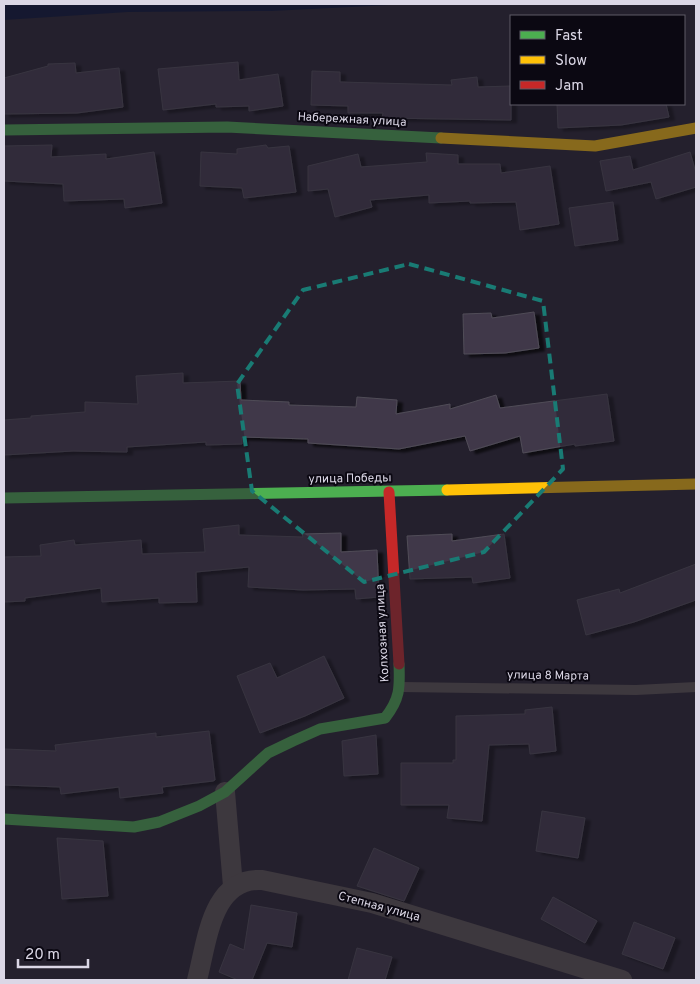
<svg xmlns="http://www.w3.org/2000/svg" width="700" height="984" font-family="Overpass,sans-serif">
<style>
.water{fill:#030f33}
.building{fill:#40394a;stroke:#504c57;filter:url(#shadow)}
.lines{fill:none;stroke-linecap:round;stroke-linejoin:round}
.lane{stroke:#5c5452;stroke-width:10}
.street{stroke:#5c5452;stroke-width:20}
.fast{stroke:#4caf50;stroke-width:11}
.slow{stroke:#ffc107;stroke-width:11}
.jam{stroke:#c62828;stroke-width:11}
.marked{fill:none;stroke:#197b74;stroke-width:4;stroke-dasharray:10 6;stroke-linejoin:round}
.labels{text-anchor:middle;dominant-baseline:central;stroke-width:4;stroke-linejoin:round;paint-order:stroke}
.street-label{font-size:12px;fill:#dbd7e6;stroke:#0b0812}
</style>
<defs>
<filter id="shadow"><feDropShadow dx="5.5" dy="3" stdDeviation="1" flood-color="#0009"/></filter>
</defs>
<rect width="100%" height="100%" fill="#24202d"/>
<path class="water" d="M4,4H411L271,11L128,12L4,20Z"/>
<g class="building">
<path d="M238,62L239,80L278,74L283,106L249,111V106L216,107V104L163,110L158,69Z"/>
<path d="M75,63L76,73L119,68L123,107L77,113L4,114V78L48,66V64Z"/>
<path d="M312,71L340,72V82L452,85L451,80L477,77L478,87L511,86V120L382,118L383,113H348V106L311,105Z"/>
<path d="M557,104H666L669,117L621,125L558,128Z"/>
<path d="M52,145L51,157L106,154V159L154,152L162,203L125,208L124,199L64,201L63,184L4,181V146Z"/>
<path d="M266,145L268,148L289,146L296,192L244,198L242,188L200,186L201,152L237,154V149Z"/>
<path d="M690,152L696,173V187L656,199L651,182L606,191L600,161L630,156L633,170Z"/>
<path d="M426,153L458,155V164H500L501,173L550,166L559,224L520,230L516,202L470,203V201L429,203V195L370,200L372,207L335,217L328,189L308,191V166L358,154L361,167L427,162Z"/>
<path d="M613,202L618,240L575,246L569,208Z"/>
<path d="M534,312L539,348L505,353L464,354L463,314L491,313L492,318Z"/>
<path d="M183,373V383L240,381L241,400L289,402V405L356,407L357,397L397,400L396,414L450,404V409L496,395L500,408L607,394L614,441L575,446V444L523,453L520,436L470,451L465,436L399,449L308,443V439L242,437V444L206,445V442L127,447V452L73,451L4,455V420L31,418V416L85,412V402L138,404L136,376Z"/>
<path d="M239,525V535L303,537L302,534L341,533V552L377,550L379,597L356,599L355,589L303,590L248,587L249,567L196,572L197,602L159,603V598L102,602L101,588L25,598V601L4,602V557L41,556L40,545L74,540L75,545L141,540L142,554L205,552L203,529Z"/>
<path d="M452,534V541L504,534L510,578L473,583L472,577L410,579L407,536Z"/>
<path d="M696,564V600L634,622L586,635L577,600L619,589L620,593Z"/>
<path d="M324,656L344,698L305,716L260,733L237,676L270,663L277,678Z"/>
<path d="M552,707L556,751L530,754L529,744L489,745L482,821L447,818L449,805H401V763H453V760H456V716L525,714V710Z"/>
<path d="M209,731L215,780L213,781L162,787L163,793L120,798L119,787L61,794L60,787L4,785V749L56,751L55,745L156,733V737Z"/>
<path d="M376,735L378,774L344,776L342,741Z"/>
<path d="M542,811L585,818L578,858L536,851Z"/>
<path d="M57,838L103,841L108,896L62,899Z"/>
<path d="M374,848L419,868L404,901L357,886Z"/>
<path d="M553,897L597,921L585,943L541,919Z"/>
<path d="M251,905L297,913L292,947L267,943L252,980H238L219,972L230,944L244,950Z"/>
<path d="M634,922L675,938L663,969L622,954Z"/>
<path d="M357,948L392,957L385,980H348Z"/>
</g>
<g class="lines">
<path class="lane" d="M401,687L636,690L696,687"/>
<g class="street">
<path d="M225,792L233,886"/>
<path d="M197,980C207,943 211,877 262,880L372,903L622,980"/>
</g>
<g class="fast">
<path d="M4,130L227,127L441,138"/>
<path d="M4,498L447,490"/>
<path d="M4,819L134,827L159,822L199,806L225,792L268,753L293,741L320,729L385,718C400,699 400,688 399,664"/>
</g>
<g class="slow">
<path d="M441,138L595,146L696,128"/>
<path d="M447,490L696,484"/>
</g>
<path class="jam" d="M389,492L399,664"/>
</g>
<path d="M0 0H700V984H0ZM409,264L543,301L563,469L484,552L364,582L252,491L237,384L303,290Z" fill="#24202d" fill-opacity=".55" fill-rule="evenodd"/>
<path class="marked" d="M409,264L543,301L563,469L484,552L364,582L252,491L237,384L303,290Z"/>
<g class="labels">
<g class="street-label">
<text transform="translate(352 120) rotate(3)">Набережная улица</text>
<text transform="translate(350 479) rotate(-1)">улица Победы</text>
<text transform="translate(383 633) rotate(-93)">Колхозная улица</text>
<text transform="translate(548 676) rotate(1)">улица 8 Марта</text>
<text transform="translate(379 907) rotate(15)">Степная улица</text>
</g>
</g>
<rect width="700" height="984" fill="none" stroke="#dbd7e6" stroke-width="10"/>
<rect x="510" y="15" width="175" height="90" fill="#0b0812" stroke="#5e5b67"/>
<rect x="520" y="31" width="25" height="8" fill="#4caf50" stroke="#5e5b67"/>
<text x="555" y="40" font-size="15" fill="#dbd7e6">Fast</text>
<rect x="520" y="56" width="25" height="8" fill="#ffc107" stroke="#5e5b67"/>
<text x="555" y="65" font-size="15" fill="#dbd7e6">Slow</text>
<rect x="520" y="81" width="25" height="8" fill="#c62828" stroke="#5e5b67"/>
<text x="555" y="90" font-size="15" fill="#dbd7e6">Jam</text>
<path d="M18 959v8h70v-8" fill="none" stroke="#dbd7e6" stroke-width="2.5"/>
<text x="25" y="959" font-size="15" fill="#dbd7e6" stroke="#0b0812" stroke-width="4" paint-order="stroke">20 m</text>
</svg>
